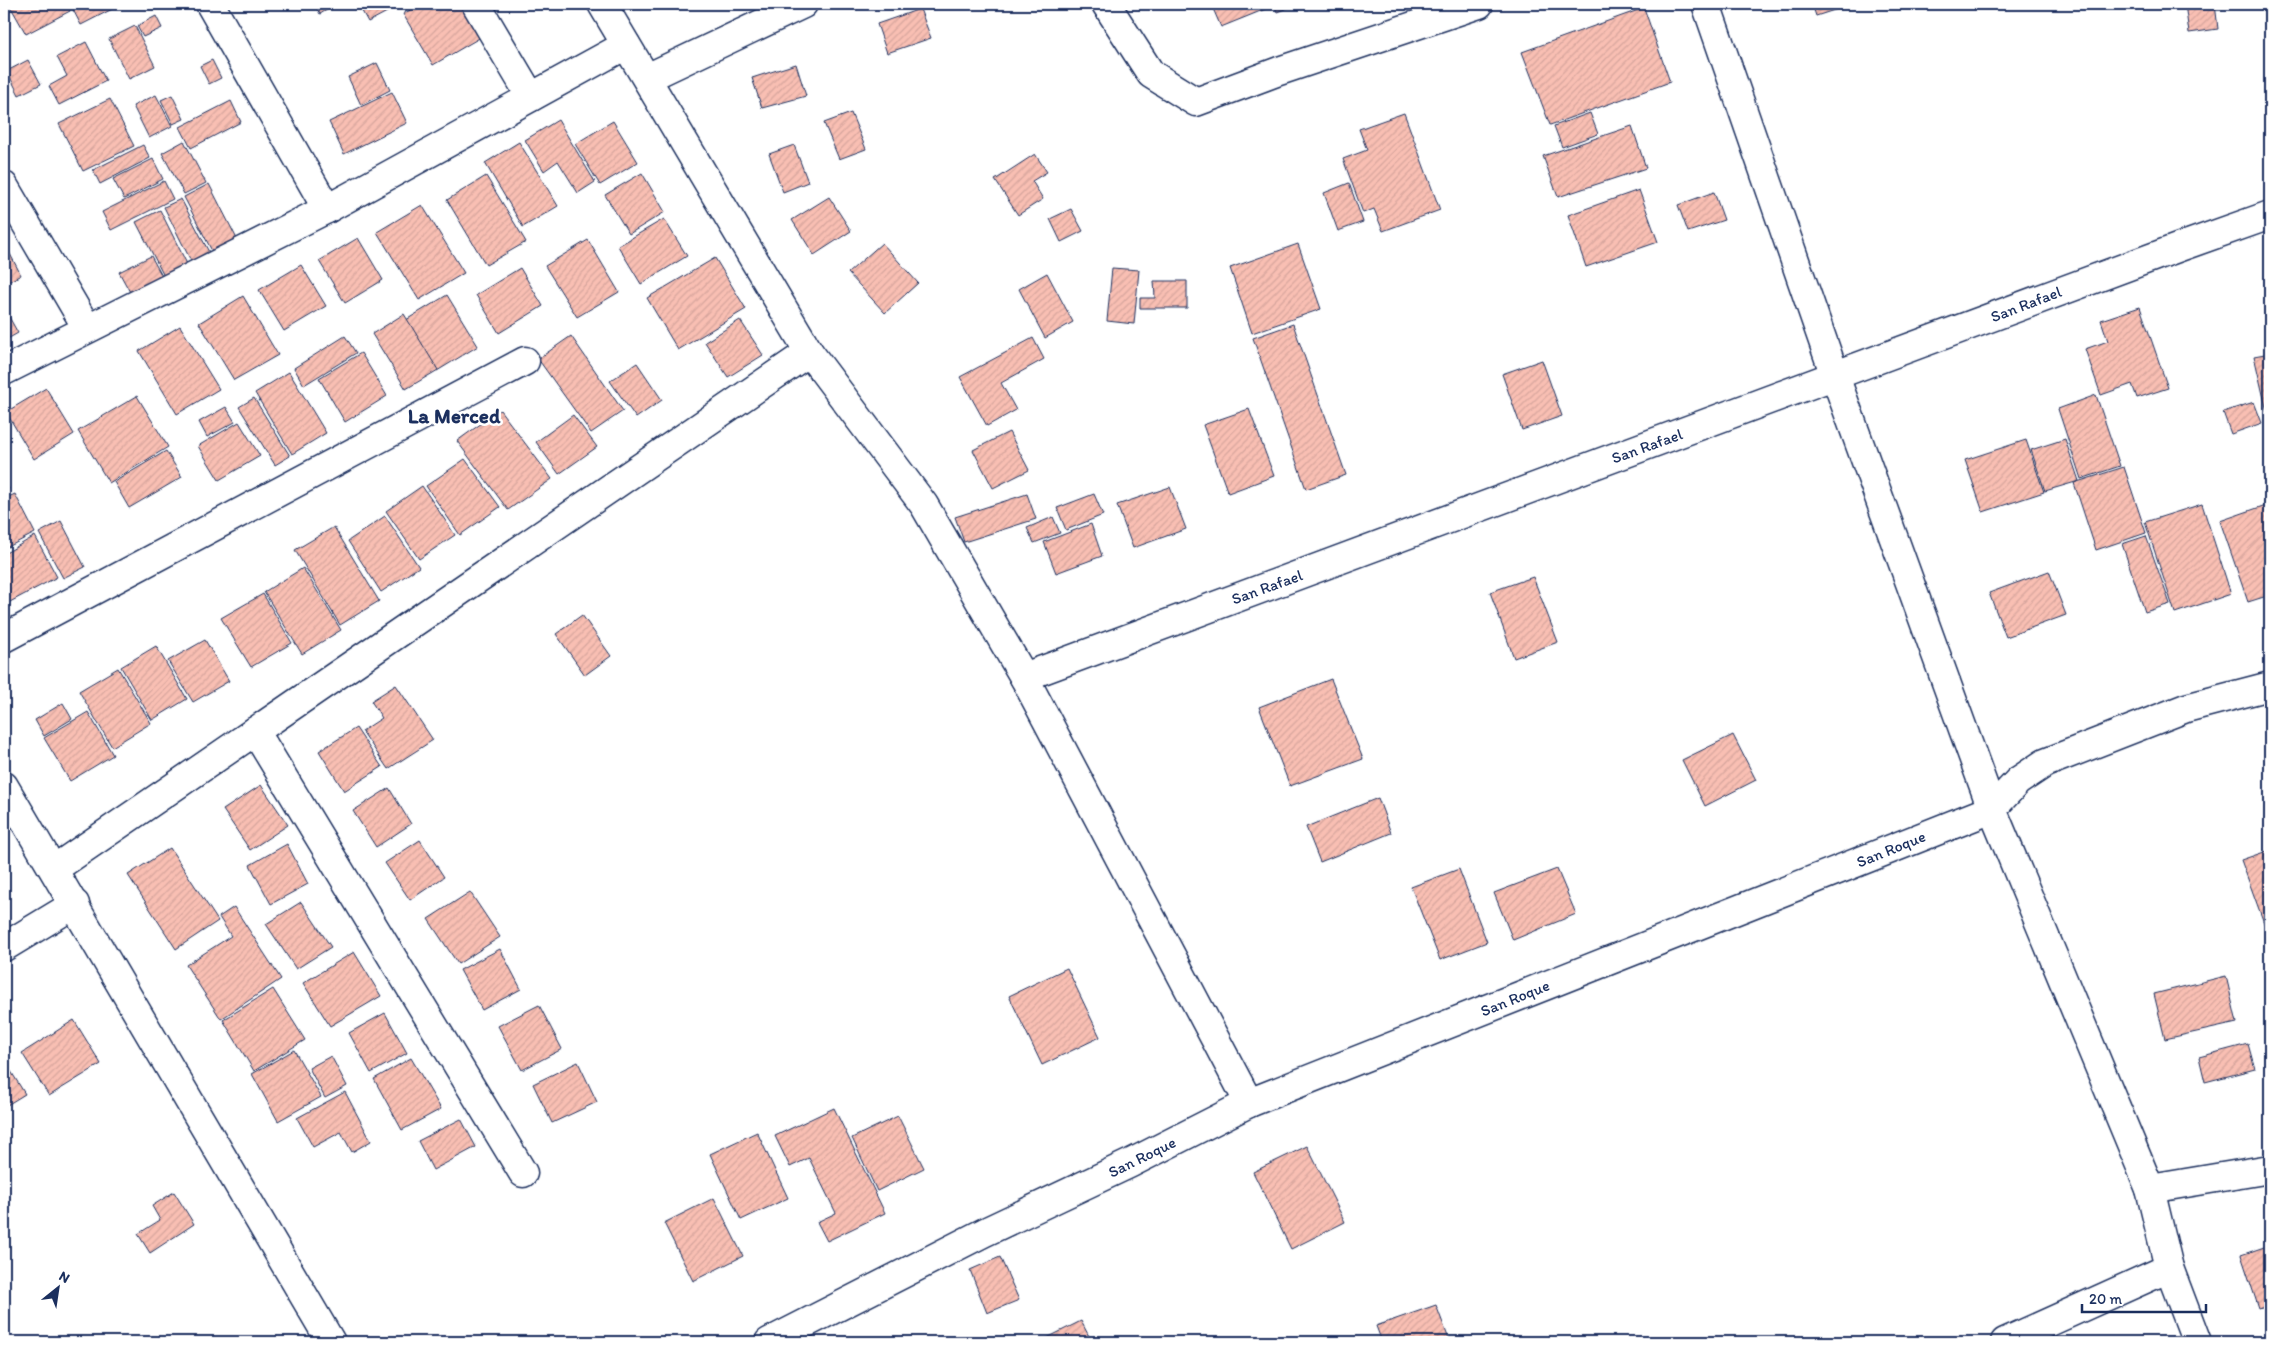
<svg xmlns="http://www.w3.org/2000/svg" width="2274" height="1346" font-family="Itim,sans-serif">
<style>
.building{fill:url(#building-hatch);stroke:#1b2f5e}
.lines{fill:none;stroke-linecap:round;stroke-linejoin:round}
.street-casing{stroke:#1b2f5e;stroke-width:31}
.street{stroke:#fff;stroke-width:28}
.labels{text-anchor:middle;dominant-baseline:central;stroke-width:5;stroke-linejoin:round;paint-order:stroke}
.street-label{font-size:16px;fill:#1b2f5e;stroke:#fff}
.district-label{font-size:21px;font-weight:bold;fill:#1b2f5e;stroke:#fff}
</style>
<defs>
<pattern id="building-hatch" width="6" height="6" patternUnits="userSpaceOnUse" patternTransform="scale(1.25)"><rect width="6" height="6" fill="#f9bfb3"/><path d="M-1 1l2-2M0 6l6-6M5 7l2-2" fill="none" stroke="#d5a49c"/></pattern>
</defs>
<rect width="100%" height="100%" fill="#fff"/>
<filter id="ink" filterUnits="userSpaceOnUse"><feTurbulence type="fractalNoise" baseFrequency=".02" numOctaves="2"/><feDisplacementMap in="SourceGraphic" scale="10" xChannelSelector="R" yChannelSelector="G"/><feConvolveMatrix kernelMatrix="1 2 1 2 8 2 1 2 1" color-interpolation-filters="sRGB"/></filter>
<g filter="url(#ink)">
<g class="building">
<path d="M9,4H66L70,11L26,34Z"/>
<path d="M70,4H122L81,25Z"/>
<path d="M314,4H337L320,14Z"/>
<path d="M358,4H402L368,22Z"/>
<path d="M421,4H471L488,33L433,65L403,14Z"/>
<path d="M1211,4H1267L1268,8L1221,27Z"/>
<path d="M1274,4H1298L1277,12Z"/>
<path d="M1812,4H1853L1816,16Z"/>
<path d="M2185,4H2215L2218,29L2189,33Z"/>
<path d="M1644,8L1670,82L1550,125L1522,52Z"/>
<path d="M920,9L931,38L887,53L877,24Z"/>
<path d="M156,16L162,28L143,37L137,26Z"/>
<path d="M135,26L155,66L129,79L109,39Z"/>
<path d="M86,42L106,81L59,105L49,86L67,76L57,57Z"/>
<path d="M28,60L41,84L19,95L7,71Z"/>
<path d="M212,60L221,78L209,84L200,66Z"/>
<path d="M377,63L390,90L361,105L348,77Z"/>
<path d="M796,64L806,96L762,108L752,78Z"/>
<path d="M392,92L407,123L344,154L329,122Z"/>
<path d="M156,95L172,126L149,138L133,106Z"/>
<path d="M172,95L184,119L173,124L161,100Z"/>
<path d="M110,99L134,146L83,171L59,124Z"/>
<path d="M231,101L241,122L191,148L180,127Z"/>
<path d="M851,113L866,149L839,159L824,123Z"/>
<path d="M1404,113L1440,210L1383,231L1374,209L1363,213L1343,159L1367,150L1359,129Z"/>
<path d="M1590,113L1598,134L1562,147L1554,126Z"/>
<path d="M558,120L595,182L578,193L558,161L544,171L525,140Z"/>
<path d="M613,121L638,162L600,185L575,144Z"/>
<path d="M1632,126L1646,168L1558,197L1543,156Z"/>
<path d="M184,141L206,183L184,194L162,153Z"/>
<path d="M519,142L558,206L523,227L485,163Z"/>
<path d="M143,145L150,158L100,184L93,170Z"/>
<path d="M794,145L808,182L783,192L769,154Z"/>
<path d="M1035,154L1047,172L1032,181L1043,199L1018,215L995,180Z"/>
<path d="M153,159L163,179L124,199L113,179Z"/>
<path d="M642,173L665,212L629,234L605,195Z"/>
<path d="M486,176L526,242L486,265L447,200Z"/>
<path d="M164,181L173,199L111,230L102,212Z"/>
<path d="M1349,183L1363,222L1338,231L1324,193Z"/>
<path d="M209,184L238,241L213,253L184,197Z"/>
<path d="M1639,190L1658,242L1586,267L1568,215Z"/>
<path d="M1714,192L1724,220L1688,232L1678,205Z"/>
<path d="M829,197L851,231L814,255L792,220Z"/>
<path d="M181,199L210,254L192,263L164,207Z"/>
<path d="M422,205L464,273L419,300L377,232Z"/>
<path d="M1071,209L1083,231L1061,242L1050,219Z"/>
<path d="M160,210L188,266L165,278L136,222Z"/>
<path d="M664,219L687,256L641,284L618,246Z"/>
<path d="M358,238L383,280L345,303L319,261Z"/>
<path d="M588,240L619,292L577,317L545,266Z"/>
<path d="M882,243L918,283L885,313L848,273Z"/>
<path d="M1298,244L1321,309L1252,333L1230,268Z"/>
<path d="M9,252L21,275L4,284V255Z"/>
<path d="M151,256L163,278L131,294L119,272Z"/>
<path d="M715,258L746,309L678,350L647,298Z"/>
<path d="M301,265L326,306L284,331L259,290Z"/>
<path d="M520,268L543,306L499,333L476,295Z"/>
<path d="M1112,268L1139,270L1134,324L1107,321Z"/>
<path d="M1047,273L1073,322L1045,338L1019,289Z"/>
<path d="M1154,281H1187V308H1140V298H1155Z"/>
<path d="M447,295L478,346L437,371L406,320Z"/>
<path d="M243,296L278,355L234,380L199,323Z"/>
<path d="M2140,307L2168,388L2137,398L2132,384L2101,395L2085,349L2108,341L2101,320Z"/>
<path d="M4,308L18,333L4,341Z"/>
<path d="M404,314L438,370L406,389L372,334Z"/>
<path d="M740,320L763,355L728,377L705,342Z"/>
<path d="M1293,324L1346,475L1306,489L1253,338Z"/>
<path d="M180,326L219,389L177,414L139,351Z"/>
<path d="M345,336L356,353L304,385L294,368Z"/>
<path d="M571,336L623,411L591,433L538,359Z"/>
<path d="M1033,338L1044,359L1001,383L1016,410L987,426L960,377Z"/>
<path d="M361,353L387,396L345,422L319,378Z"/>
<path d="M2270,353V415L2268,416L2254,356Z"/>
<path d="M1542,360L1562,416L1522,430L1502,374Z"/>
<path d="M637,363L662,400L636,418L610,381Z"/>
<path d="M289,372L326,433L292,454L255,393Z"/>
<path d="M46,388L74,434L34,459L6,412Z"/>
<path d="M2096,395L2120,466L2081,479L2058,409Z"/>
<path d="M137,396L168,447L109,483L78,431Z"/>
<path d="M254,398L290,456L275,465L239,407Z"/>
<path d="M2254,402L2262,423L2231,434L2223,412Z"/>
<path d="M226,407L235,422L207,437L199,422Z"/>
<path d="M1249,409L1274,476L1228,493L1203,425Z"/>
<path d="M500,410L552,479L508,510L457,441Z"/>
<path d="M573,415L597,447L559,474L536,442Z"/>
<path d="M239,422L260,456L219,480L198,446Z"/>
<path d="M1009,432L1029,470L993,488L973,450Z"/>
<path d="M2065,439L2079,481L2045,491L2031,450Z"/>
<path d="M2026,440L2044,492L1983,512L1965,460Z"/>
<path d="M166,451L182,477L129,508L114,482Z"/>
<path d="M465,459L500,507L460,535L426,486Z"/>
<path d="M2124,467L2146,533L2096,550L2074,483Z"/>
<path d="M4,481L9,489L4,492Z"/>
<path d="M422,486L455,535L419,559L386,511Z"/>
<path d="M1170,487L1186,529L1133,548L1117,505Z"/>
<path d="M15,494L35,533L4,549V499Z"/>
<path d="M1027,494L1036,519L964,542L955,517Z"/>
<path d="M1094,494L1103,515L1066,530L1057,508Z"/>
<path d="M2202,504L2231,594L2175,613L2145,522Z"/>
<path d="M2266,505L2270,516V595L2248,602L2220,521Z"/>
<path d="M385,516L419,567L381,592L348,541Z"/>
<path d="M1053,517L1060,533L1034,543L1027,528Z"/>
<path d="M61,521L85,567L63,578L39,533Z"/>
<path d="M1091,524L1102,556L1056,573L1044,542Z"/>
<path d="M334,527L379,601L340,625L295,550Z"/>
<path d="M35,536L57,577L8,603L4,594V554Z"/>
<path d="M2146,536L2170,604L2145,612L2122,544Z"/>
<path d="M303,568L341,630L302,654L264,592Z"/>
<path d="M2049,571L2066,615L2006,637L1989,593Z"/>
<path d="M1533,577L1558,642L1514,658L1490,592Z"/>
<path d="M263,594L292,643L251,667L221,618Z"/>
<path d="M582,615L611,656L585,675L556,634Z"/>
<path d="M205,640L229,681L193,702L168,661Z"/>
<path d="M156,646L187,699L152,720L121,667Z"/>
<path d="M118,668L151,723L112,747L79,691Z"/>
<path d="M1331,679L1363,759L1290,786L1259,707Z"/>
<path d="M396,685L433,740L388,769L362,731L382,718L371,701Z"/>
<path d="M63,703L72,719L44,736L35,720Z"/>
<path d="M88,712L113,755L70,781L44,738Z"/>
<path d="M356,728L382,767L344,791L319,751Z"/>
<path d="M1733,735L1756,780L1705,806L1682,760Z"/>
<path d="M261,785L288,825L250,850L223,810Z"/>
<path d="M389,788L411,824L376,847L353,811Z"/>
<path d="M1378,798L1391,833L1320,862L1306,827Z"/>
<path d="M420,840L444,877L410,900L385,863Z"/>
<path d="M287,844L308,884L271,904L250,865Z"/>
<path d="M170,848L218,921L176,949L128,875Z"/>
<path d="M2270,850V933L2268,934L2241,860Z"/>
<path d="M1459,869L1487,942L1440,960L1411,887Z"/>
<path d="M1557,869L1576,914L1513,940L1494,893Z"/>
<path d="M470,892L500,937L458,964L428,919Z"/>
<path d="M301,902L331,947L296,969L266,924Z"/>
<path d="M234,907L281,979L221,1019L186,965L231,936L219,917Z"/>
<path d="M500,949L521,989L482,1010L460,970Z"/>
<path d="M354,952L381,996L330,1026L303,983Z"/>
<path d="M1067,968L1100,1037L1042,1065L1009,996Z"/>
<path d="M2226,976L2237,1023L2165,1039L2154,994Z"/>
<path d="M273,989L305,1040L254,1071L223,1020Z"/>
<path d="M539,1005L562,1049L522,1070L498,1026Z"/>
<path d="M385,1013L407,1053L371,1073L349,1033Z"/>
<path d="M74,1020L101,1064L49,1096L22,1053Z"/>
<path d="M2248,1044L2255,1069L2205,1082L2199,1057Z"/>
<path d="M294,1050L321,1097L278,1121L252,1074Z"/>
<path d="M331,1056L347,1086L325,1098L309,1068Z"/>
<path d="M411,1058L441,1109L402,1130L374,1079Z"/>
<path d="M4,1060L25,1094L7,1105L4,1101Z"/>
<path d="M578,1062L597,1102L552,1123L533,1084Z"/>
<path d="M345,1092L371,1141L352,1152L341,1132L313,1147L297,1118Z"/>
<path d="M834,1108L885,1213L827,1241L817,1222L836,1213L809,1158L790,1167L775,1136Z"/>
<path d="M898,1116L924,1168L877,1191L852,1138Z"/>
<path d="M461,1119L476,1147L433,1170L418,1141Z"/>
<path d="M757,1132L788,1198L741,1220L710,1154Z"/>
<path d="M1307,1146L1345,1222L1291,1249L1253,1172Z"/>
<path d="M174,1192L194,1224L150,1253L138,1234L160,1220L152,1206Z"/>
<path d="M714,1198L743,1256L693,1281L664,1223Z"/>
<path d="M2270,1245V1305L2259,1309L2241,1255Z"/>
<path d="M1000,1257L1019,1300L987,1313L970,1270Z"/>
<path d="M1436,1305L1450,1342H1382L1376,1326Z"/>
<path d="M1081,1321L1092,1342H1039Z"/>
</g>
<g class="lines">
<g class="street-casing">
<g id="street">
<path d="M210,4L327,209"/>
<path d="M476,4L531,97"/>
<path d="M602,4L809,352L924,505L1024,677L1249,1103"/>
<path d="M1106,4L1151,74L1196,102L1279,71L1479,4"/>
<path d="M1706,4L1835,376L1992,809L2150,1189L2169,1268L2197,1342"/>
<path d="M647,78L803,4"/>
<path d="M4,186L87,328"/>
<path d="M4,371L327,209L626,45"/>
<path d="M4,638L525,361"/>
<path d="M1024,677L2180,247L2270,215"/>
<path d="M255,731L523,1173"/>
<path d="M4,786L331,1342"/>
<path d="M54,869L809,352"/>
<path d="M4,947L75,904"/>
<path d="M2150,1189L2270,1169"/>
<path d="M769,1342L985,1232L1131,1163L1249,1103L1992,809L2018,781L2045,763L2186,708L2270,686"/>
<path d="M2005,1342L2169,1268"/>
</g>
</g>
<use href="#street" class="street"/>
</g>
</g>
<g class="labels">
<g class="street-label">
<text transform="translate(2026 304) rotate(-21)">San Rafael</text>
<text transform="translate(1647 446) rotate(-20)">San Rafael</text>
<text transform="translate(1267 587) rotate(-20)">San Rafael</text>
<text transform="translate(1891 849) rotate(-22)">San Roque</text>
<text transform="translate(1515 998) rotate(-22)">San Roque</text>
<text transform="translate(1142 1157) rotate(-26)">San Roque</text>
</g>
<g class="district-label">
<text x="454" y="415">La Merced</text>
</g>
</g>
<rect width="2274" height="1346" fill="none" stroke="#fff" stroke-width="20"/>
<rect x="10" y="10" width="2254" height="1326" fill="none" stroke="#1b2f5e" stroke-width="2" filter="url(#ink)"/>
<g transform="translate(58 1288) rotate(30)" stroke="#ffffff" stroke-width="4" paint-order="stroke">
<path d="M0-4L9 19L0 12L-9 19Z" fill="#1b2f5e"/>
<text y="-8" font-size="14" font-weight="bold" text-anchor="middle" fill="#1b2f5e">N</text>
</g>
<path d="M2082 1304v8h124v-8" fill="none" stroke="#1b2f5e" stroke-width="2.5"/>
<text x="2089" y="1304" font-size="15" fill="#1b2f5e" stroke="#ffffff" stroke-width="4" paint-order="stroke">20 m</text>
</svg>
